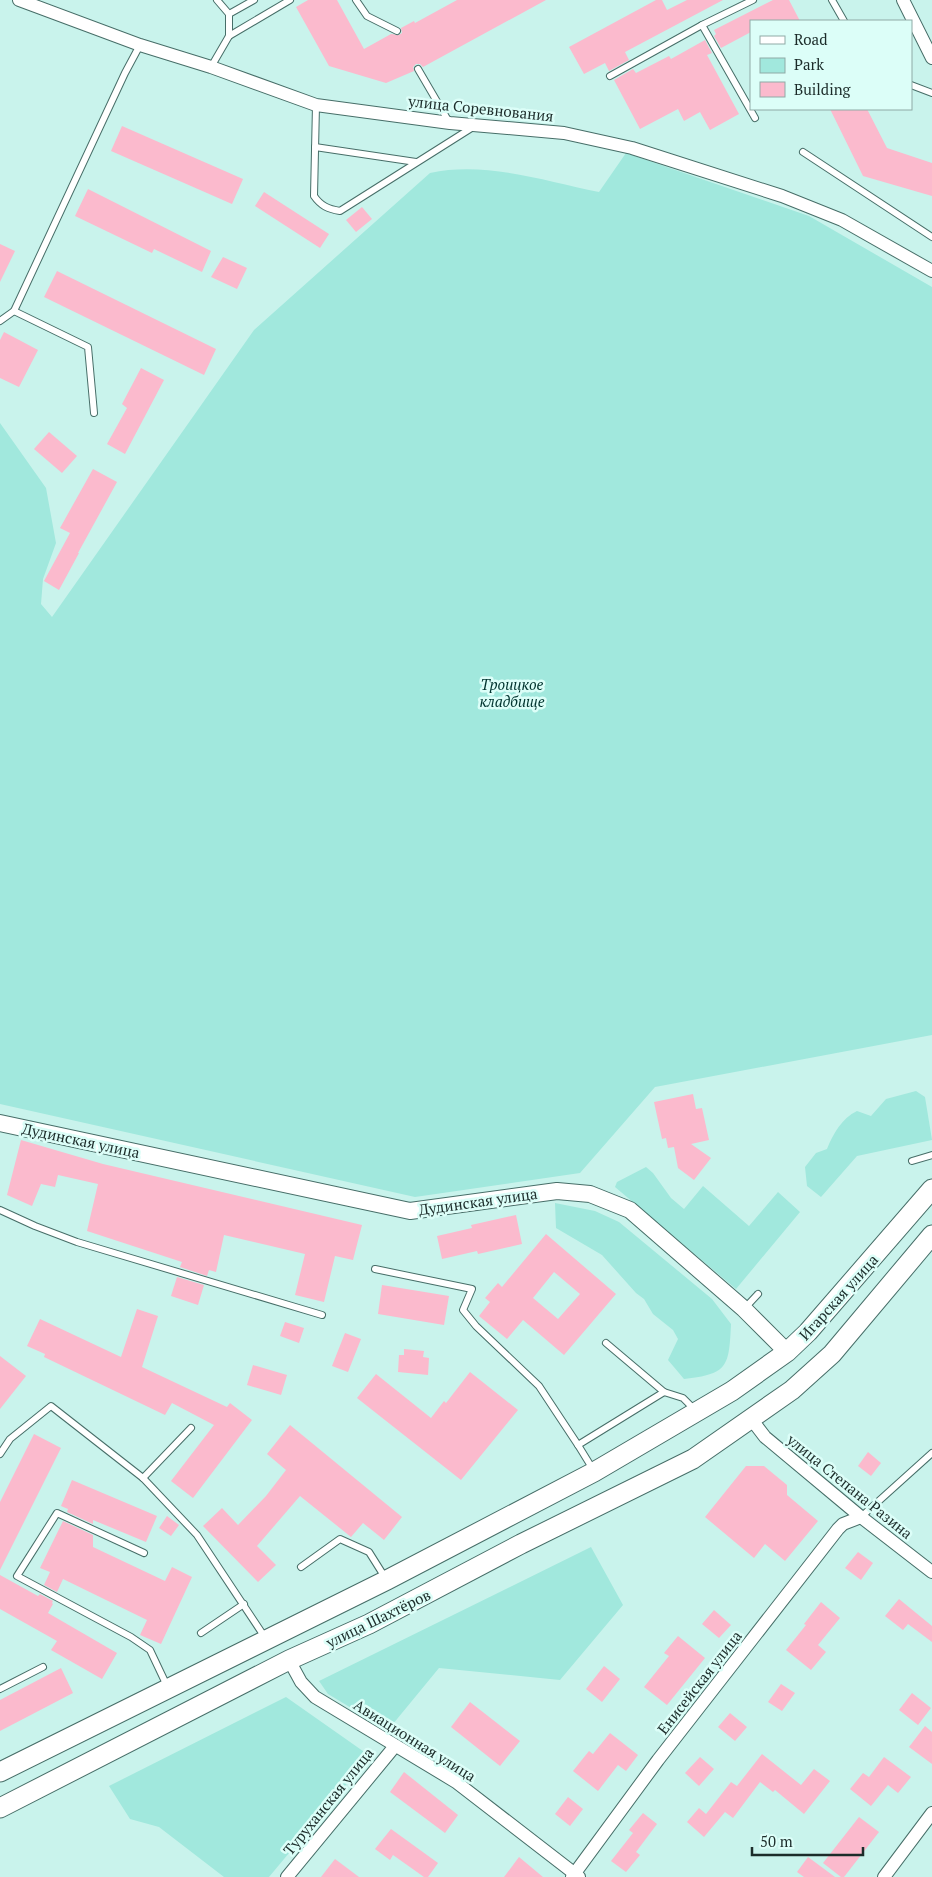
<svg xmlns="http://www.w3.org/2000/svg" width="932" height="1877" font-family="'PT Serif',serif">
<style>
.green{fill:#a1e8dd}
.building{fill:#fbbacd;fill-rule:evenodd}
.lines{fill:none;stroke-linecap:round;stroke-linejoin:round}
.lane-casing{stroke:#476e68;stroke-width:8}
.street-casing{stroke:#476e68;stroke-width:14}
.secondary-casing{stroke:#476e68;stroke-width:18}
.primary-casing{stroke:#476e68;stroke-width:21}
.lane{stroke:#fff;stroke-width:6}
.street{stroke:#fff;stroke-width:12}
.secondary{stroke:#fff;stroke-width:16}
.primary{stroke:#fff;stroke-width:19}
.labels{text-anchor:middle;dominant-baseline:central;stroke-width:5;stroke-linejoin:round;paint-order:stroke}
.street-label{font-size:15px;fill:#1c2c2a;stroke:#dcfef8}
.park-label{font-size:15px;font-style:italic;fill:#02342f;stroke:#dcfef8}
</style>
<rect width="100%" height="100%" fill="#c9f3ec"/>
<g class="green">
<path d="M626,153L809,216L932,287V1035L655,1087L580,1173L415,1197L0,1104V423L46,488L56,543L43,579L41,604L52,617L254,330L430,173C486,161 544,181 599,192Z"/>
<path d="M916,1091L925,1097L932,1140L857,1156L821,1197L807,1186L805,1167L816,1153L827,1149C833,1134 842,1118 857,1111L871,1116L886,1099Z"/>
<path d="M646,1167L653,1173L671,1198L684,1209L703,1186L749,1226L778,1192L800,1212L736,1289L615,1187L617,1182Z"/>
<path d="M555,1203L595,1211L619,1222L712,1299L731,1324C729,1367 728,1374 684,1379L668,1360L678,1339L673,1330L653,1314L644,1299L636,1293L602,1255L556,1228Z"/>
<path d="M591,1547L623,1605L560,1680L439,1668L388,1730L328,1694L319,1681Z"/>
<path d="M286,1697L370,1756L269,1877H224L159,1827L130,1819L109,1786Z"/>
</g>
<g class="building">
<path d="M308,0H337L364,49L391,34L399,35L402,33L401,28L414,21L415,23L457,0H546L423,67L420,64H416L413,67L414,71L386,83L329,66L296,7Z"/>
<path d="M656,0H662L667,10L687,0H723L625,52L629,60L609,71L605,63L584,74L569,47Z"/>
<path d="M773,0H789L800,21H751V32L721,48L714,36L716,34L714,30Z"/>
<path d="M705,40L712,53L707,55L739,114L710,130L700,112L684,121L678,109L640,129L614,80L633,69L636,73L669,56L671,59Z"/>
<path d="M830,109H867L887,148L932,163V196L863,176Z"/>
<path d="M122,126L243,179L232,204L111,151Z"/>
<path d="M88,189L211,251L202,272L154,249L152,253L75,216Z"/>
<path d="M264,192L329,234L320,248L255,206Z"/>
<path d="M362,207L372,219L356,232L346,220Z"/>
<path d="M0,244L15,251L0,282Z"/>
<path d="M223,257L247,268L237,289L211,277Z"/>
<path d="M57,271L216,349L204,375L44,297Z"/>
<path d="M4,332L38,350L19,387L0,378V340Z"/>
<path d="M141,368L164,380L125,454L107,444L127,408L122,404Z"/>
<path d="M49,432L77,456L62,473L34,449Z"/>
<path d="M93,469L117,482L78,553H79L59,590L44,581L70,533L60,528Z"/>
<path d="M693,1094L696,1109L702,1108L709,1140L691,1144L711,1158L694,1180L678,1168L674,1147L668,1148L666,1138L662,1139L654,1102Z"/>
<path d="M21,1140L103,1164L362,1225L353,1260L335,1256L324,1302L295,1295L305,1254L224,1235L216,1272L209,1270L207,1276L180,1267L182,1262L87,1231L98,1184L58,1175L55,1187L41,1184L32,1206L7,1195Z"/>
<path d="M516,1215L522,1244L478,1254L477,1251L442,1259L437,1236L472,1228L471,1225Z"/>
<path d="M546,1234L616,1294L564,1355L523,1320L507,1339L479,1316L490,1302L485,1298L498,1283L502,1287ZM554,1272L580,1294L558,1319L533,1298Z"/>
<path d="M177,1277L204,1285L198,1305L171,1296Z"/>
<path d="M382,1285L449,1296L444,1325L378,1314Z"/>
<path d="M137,1309L158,1316L142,1367L227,1407L230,1403L252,1420L193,1498L171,1481L214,1425L172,1403L165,1415L44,1357L45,1354L27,1346L40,1319L121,1357Z"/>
<path d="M285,1322L304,1328L299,1343L280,1336Z"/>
<path d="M345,1333L361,1339L348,1372L332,1366Z"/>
<path d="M404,1349L424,1351L423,1357L429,1358L428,1375L398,1372L399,1355H404Z"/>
<path d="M0,1356L26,1376L0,1409Z"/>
<path d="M253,1365L287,1375L281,1395L247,1385Z"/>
<path d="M470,1372L518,1410L461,1480L357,1398L376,1374L431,1418L444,1401L446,1403Z"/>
<path d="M290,1425L402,1517L384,1540L363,1523L351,1537L300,1496L257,1546L276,1565L258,1582L203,1526L222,1508L238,1525L266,1496L286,1470L267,1454Z"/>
<path d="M34,1434L61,1448L0,1570V1502Z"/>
<path d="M868,1452L881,1463L871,1476L858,1466Z"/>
<path d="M746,1466H764L787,1485V1495L818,1521L785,1561L765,1544L754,1558L705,1517Z"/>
<path d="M72,1480L157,1516L146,1542L93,1520V1524L67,1512L68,1509L61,1506Z"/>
<path d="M167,1516L179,1525L171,1536L159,1528Z"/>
<path d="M63,1521L93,1535V1547L165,1581L172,1567L192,1577L161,1644L140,1635L147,1620L63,1579L57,1592L44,1585L50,1572L40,1568Z"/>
<path d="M858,1552L873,1563L861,1580L845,1568Z"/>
<path d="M0,1575L38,1596L40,1594L53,1601L52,1603L53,1604L48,1613L117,1653L102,1679L51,1650L57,1641L0,1609Z"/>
<path d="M899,1599L932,1626V1642L908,1624L903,1630L885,1616Z"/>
<path d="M821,1602L840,1618L818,1645L826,1652L811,1670L786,1650L806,1625L804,1624Z"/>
<path d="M714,1610L731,1625L719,1638L702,1624Z"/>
<path d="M678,1636L705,1658L667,1705L644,1687L669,1656L664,1653Z"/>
<path d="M604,1666L620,1679L602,1702L586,1689Z"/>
<path d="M61,1668L73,1693L0,1731V1700Z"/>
<path d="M781,1684L795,1693L782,1711L768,1702Z"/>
<path d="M912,1693L931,1708L918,1725L899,1710Z"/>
<path d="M470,1702L520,1741L500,1766L451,1727Z"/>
<path d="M730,1713L747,1727L735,1741L718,1727Z"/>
<path d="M925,1726L932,1732V1764L909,1747Z"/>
<path d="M610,1733L638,1755L626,1771L618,1765L598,1791L573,1771L589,1751L593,1754Z"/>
<path d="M762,1754L801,1785L814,1769L830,1781L804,1814L775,1790L773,1792L760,1782L733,1818L725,1812L704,1837L687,1822L699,1808L706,1814L731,1782L737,1786Z"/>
<path d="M700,1757L714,1769L699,1786L685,1773Z"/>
<path d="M884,1757L911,1777L898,1793L888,1785L871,1806L850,1789L863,1773L869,1777Z"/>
<path d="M404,1772L458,1815L445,1833L390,1792Z"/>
<path d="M568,1797L583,1809L570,1826L555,1814Z"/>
<path d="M643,1813L657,1824L636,1852L640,1855L626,1872L611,1861L633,1833L629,1830Z"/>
<path d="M859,1817L879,1832L844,1877H841L823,1863Z"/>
<path d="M391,1829L438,1863L428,1877H424L393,1855L390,1860L375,1849Z"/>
<path d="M519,1857L543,1877H504Z"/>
<path d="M808,1857L835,1877H804L797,1872Z"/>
<path d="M335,1859L359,1877H321Z"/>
</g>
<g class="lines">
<g class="lane-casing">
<g id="lane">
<path d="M217,0L229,14"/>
<path d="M356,0L367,16L397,31"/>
<path d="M832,0L844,21"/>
<path d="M702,25L755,118"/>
<path d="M229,36L290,0"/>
<path d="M211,67L229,36V14L254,0"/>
<path d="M418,69L449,122"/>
<path d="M610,76L702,25L753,0"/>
<path d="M911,85L932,93"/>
<path d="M316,105L314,196C321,206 328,209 340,211L473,127"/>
<path d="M315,147L416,162"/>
<path d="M803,152L932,237"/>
<path d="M0,321L14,311"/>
<path d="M94,413L88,347L14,311L125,73L140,45"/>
<path d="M912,1161L932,1155"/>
<path d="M0,1210L35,1226L77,1242L322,1315"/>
<path d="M375,1269L472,1289L463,1310L476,1326L539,1386L578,1445"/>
<path d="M744,1309L758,1294"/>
<path d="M606,1343L664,1392"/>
<path d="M0,1454L10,1439L51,1406L143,1478L197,1535L266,1639"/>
<path d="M594,1471L578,1445L664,1392L683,1398L695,1410"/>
<path d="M143,1478L191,1428"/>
<path d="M861,1517L932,1453"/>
<path d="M144,1553L57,1513L17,1576L131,1637L150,1650L168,1688"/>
<path d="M301,1567L340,1539L369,1552L386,1579"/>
<path d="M201,1633L244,1604"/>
<path d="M0,1689L43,1667"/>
</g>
</g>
<g class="street-casing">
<g id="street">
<path d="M19,0L140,45L211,67L316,105L450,123L564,133L632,148L782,196L842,220L932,271"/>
<path d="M903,0L932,58"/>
<path d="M752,1420L765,1437L861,1517L932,1572"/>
<path d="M289,1660L301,1682L315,1697L456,1782L579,1877"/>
<path d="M287,1877L395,1746"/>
<path d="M572,1877L658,1760L838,1529L843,1524L861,1517"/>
<path d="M884,1877L932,1813"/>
</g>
</g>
<g class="secondary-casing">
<path id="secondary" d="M0,1123L410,1211L557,1191L590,1194L630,1210L744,1309L787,1352"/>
</g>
<g class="primary-casing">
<g id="primary">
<path d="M0,1772L387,1580L594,1472L732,1391L787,1352L808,1332L932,1189"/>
<path d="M0,1808L289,1660L369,1624L521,1544L693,1459L792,1390L832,1354L932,1235"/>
</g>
</g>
<use href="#lane" class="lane"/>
<use href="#street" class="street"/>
<use href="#secondary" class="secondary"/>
<use href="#primary" class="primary"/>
</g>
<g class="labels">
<g class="street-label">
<text transform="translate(481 108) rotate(6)">улица Соревнования</text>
<text transform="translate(81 1140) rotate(12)">Дудинская улица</text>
<text transform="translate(478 1201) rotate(-8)">Дудинская улица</text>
<text transform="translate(838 1297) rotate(-48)">Игарская улица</text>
<text transform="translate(850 1486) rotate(39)">улица Степана Разина</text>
<text transform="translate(378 1618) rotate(-26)">улица Шахтёров</text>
<text transform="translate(699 1682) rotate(-52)">Енисейская улица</text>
<text transform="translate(415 1740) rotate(32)">Авиационная улица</text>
<text transform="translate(328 1801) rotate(-51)">Туруханская улица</text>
</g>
<g class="park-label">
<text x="512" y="684">Троицкое<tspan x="512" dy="17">кладбище</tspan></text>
</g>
</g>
<rect x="750" y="20" width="162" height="90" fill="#dcfef8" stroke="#8faaa6"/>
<rect x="760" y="36" width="25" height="8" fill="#ffffff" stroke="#8faaa6"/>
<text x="794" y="45" font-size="15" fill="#1c2c2a">Road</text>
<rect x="760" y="58" width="25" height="15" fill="#a1e8dd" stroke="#8faaa6"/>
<text x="794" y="70" font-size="15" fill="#1c2c2a">Park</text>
<rect x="760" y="82" width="25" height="15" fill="#fbbacd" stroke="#8faaa6"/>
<text x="794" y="95" font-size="15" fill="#1c2c2a">Building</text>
<path d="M752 1847v8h111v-8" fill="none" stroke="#1c2c2a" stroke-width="2.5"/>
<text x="760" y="1847" font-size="15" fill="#1c2c2a" stroke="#dcfef8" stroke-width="4" paint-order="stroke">50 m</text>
</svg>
